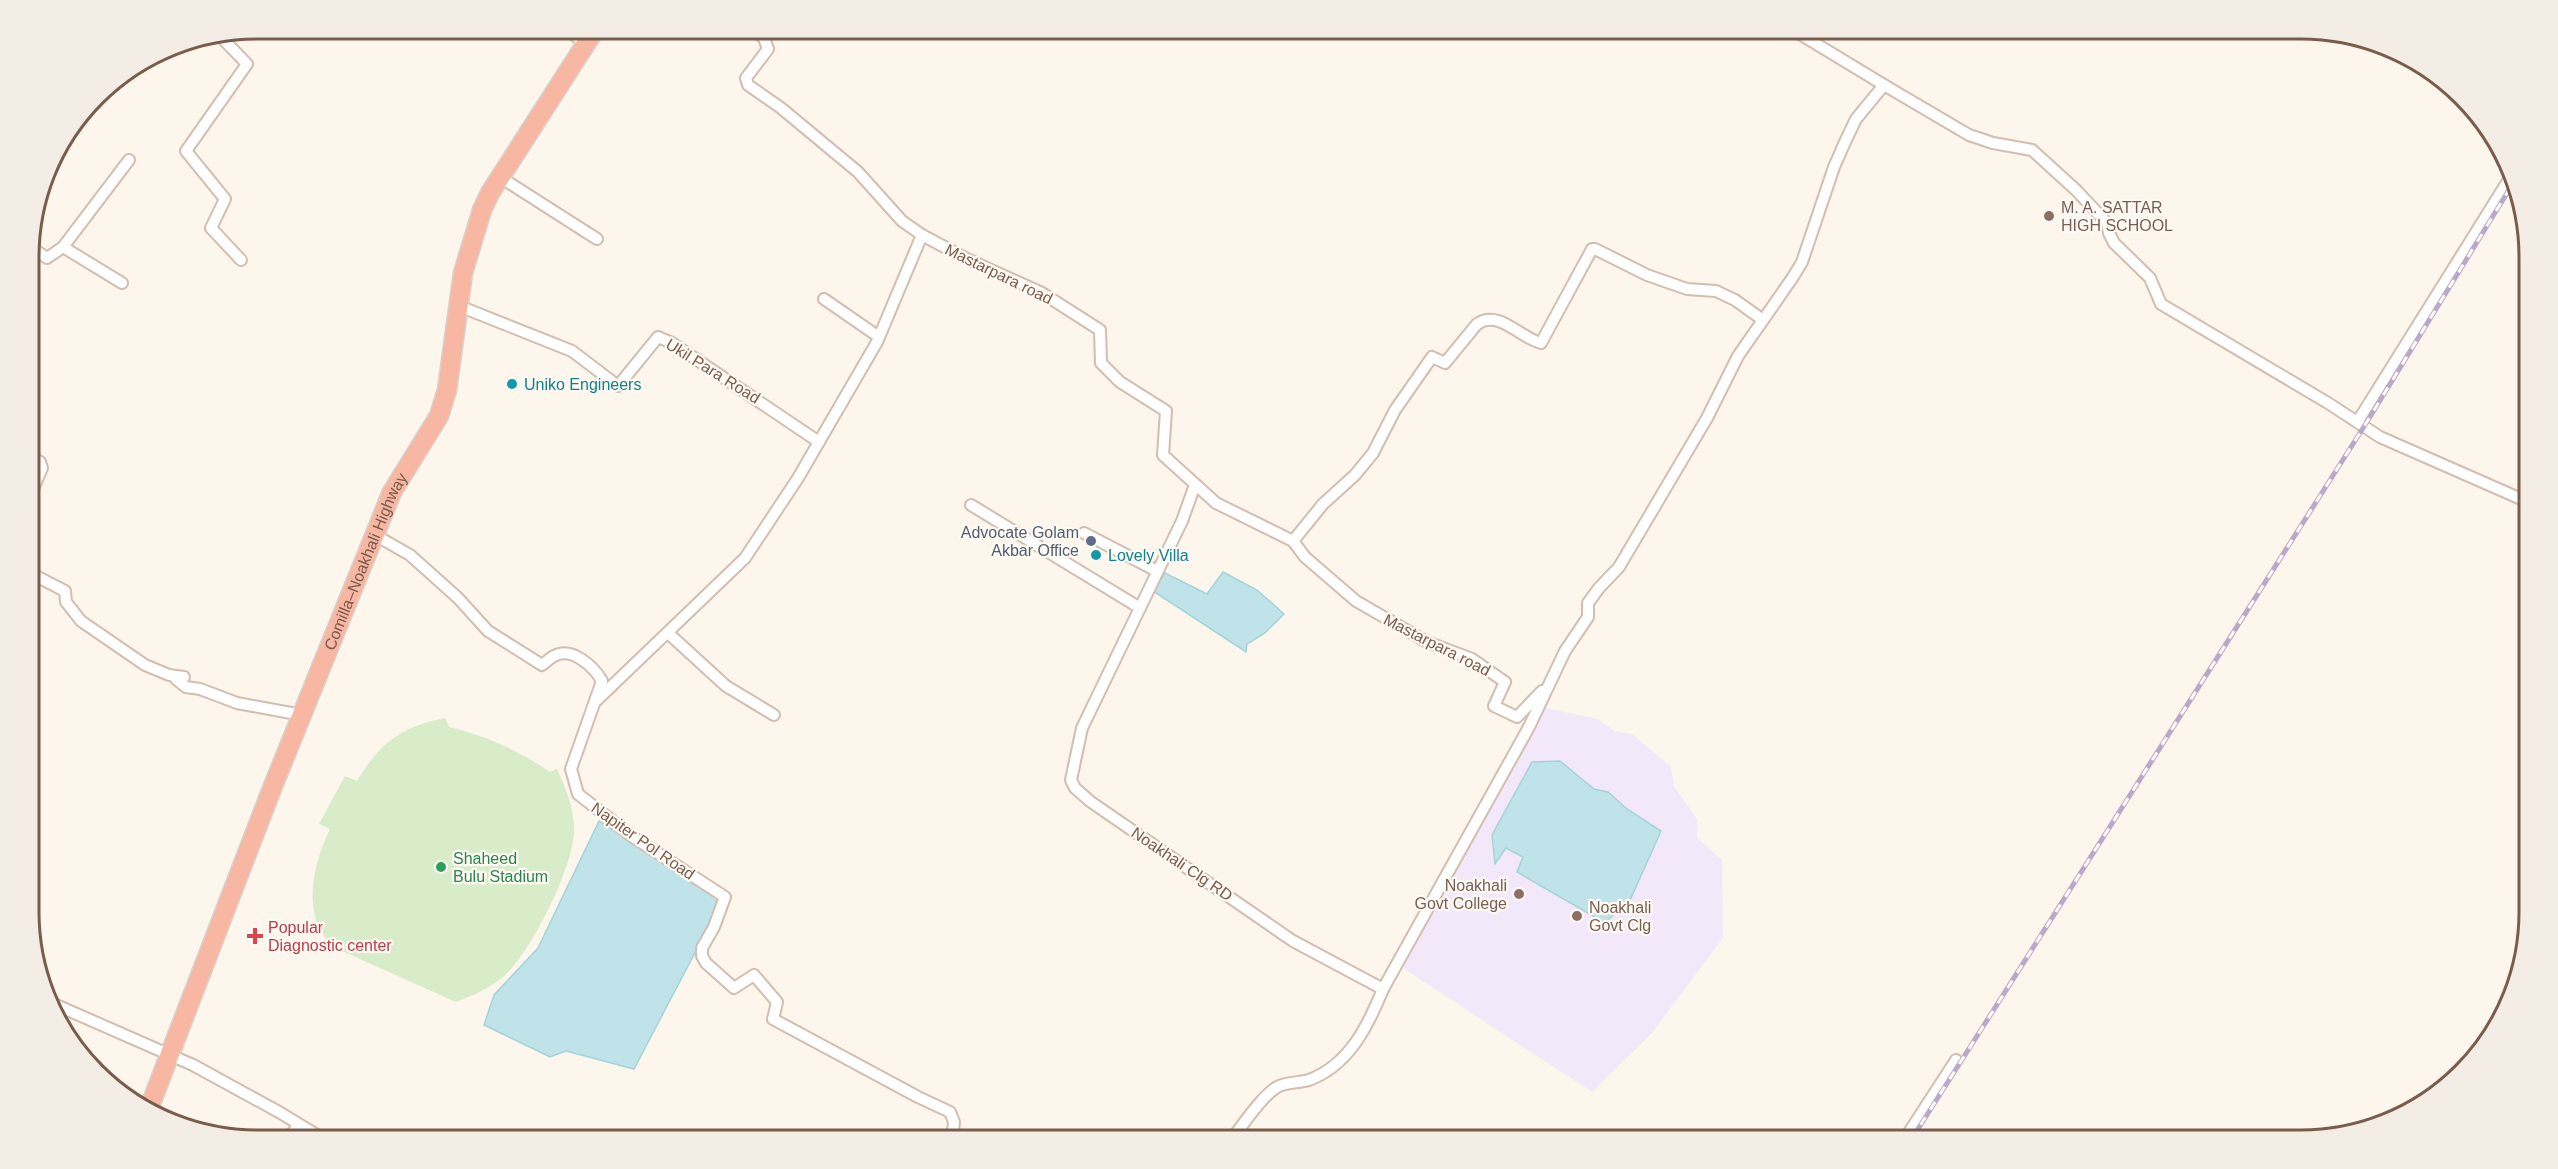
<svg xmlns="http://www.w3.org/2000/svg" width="2558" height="1169" font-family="Arial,sans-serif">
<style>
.education{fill:#f3e8fa}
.green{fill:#d8ecc9}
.water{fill:#bfe3e8;stroke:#a5d3da;stroke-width:1.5}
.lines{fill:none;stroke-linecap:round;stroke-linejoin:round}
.street-casing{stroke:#d1beb0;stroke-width:14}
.highway-casing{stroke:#dad1cd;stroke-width:21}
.street{stroke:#fff;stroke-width:10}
.highway{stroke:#f7b7a3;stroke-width:18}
.rail-casing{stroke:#b9a8c9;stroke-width:5}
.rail{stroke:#fffaf3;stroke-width:3;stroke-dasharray:9;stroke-linecap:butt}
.education-dot{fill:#8d6e63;stroke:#fffaf3;stroke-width:2}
.culture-dot{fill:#0f9aa8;stroke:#fffaf3;stroke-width:2}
.service-dot{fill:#5c6f8a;stroke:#fffaf3;stroke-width:2}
.leisure-dot{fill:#2e9e5b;stroke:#fffaf3;stroke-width:2}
.health-dot{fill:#e0444e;stroke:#fffaf3;stroke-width:2}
.labels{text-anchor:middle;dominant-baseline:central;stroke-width:4.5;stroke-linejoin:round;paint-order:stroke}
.education-label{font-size:16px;fill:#785e54;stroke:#fffaf3;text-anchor:start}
.street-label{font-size:16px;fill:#7a5c4d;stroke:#fffaf3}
.culture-label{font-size:16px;fill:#0d838f;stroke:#fffaf3;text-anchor:start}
.service-label{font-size:16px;fill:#4e5e75;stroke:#fffaf3;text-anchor:end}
.leisure-label{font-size:16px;fill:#27864d;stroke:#fffaf3;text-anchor:start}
.health-label{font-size:16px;fill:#be3a42;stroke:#fffaf3;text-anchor:start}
.rim{fill:none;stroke:#7a5c4d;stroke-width:3}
</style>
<rect width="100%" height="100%" fill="#fdf6ec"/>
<path class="education" d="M1541,707L1597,719L1615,731L1632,734L1671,767L1674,786L1697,819V838L1722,860L1723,938L1652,1033L1592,1092L1403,968Z"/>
<path class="green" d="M445,718L449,727C486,736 518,750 550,772L557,769C565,787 573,805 574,826C577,861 531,953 504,976C489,989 474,995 456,1002L333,947C300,915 313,865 330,829L319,824L345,776L357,781C380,743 400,727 445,718Z"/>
<g class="water">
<path d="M1223,572L1257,590L1284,614L1265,633L1247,644L1246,652L1153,591L1165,573L1207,594Z"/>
<path d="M1560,761L1594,789L1608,792L1627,809L1661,831L1631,898L1605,923L1517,872L1523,857L1506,848L1495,864L1492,835L1532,762Z"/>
<path d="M599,821L723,899L634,1069L566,1051L550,1057L484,1025L494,995L538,948Z"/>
</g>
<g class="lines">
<g class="street-casing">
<g id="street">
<path d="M565,28L586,44"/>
<path d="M750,28L764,38L768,49L746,78L748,85L781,108L858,172L902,221L922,235L967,259L1042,293L1100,330L1101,363L1120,382L1166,411L1163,455L1216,503L1293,541L1305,557L1356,601L1427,642L1472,659L1505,682L1494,706L1517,717L1542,691"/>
<path d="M1790,28L1884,85"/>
<path d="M220,36L247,64L186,151L225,199L211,228L241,260"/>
<path d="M500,177L597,239"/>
<path d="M29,246L47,258L63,247L129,160"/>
<path d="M63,247L122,283"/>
<path d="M824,299L879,337"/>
<path d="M459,306L572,351L618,386L658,337L672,343L819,442"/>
<path d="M2358,421L2513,173"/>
<path d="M29,455L40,462L42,468L30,496"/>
<path d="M1195,485L1182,521L1082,728L1071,780L1075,788L1091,802L1293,941L1383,989C1368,1026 1349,1065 1309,1080C1299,1083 1286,1082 1277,1087C1261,1097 1243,1125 1231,1140"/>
<path d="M971,505L1140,608"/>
<path d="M1084,533L1157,571"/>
<path d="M375,535L410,555L458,598L488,631L542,665C546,662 550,658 554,656C572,646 594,667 602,681L571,769L578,794L633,837L725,897L714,927L702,948V956L706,963L734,988L754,975L777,1002L773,1019L918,1097L950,1112L954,1122L952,1140"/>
<path d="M1293,541L1323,504L1355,475L1373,453L1395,410L1432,357L1445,363L1477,324C1499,309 1520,338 1541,343L1592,249H1595L1647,275L1687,289L1716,291L1735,300L1763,320"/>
<path d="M30,573L65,591L66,602L81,621L145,665L169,675L184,677L176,679L186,687L200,689L237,703L302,715"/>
<path d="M668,633L726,686L774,715"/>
<path d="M596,701L745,558L798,478L877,342L922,235"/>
<path d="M1383,989L1529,727L1565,651L1588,617V603L1599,588L1619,567L1707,418L1738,356L1793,277L1802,262L1834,167L1845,142L1856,119L1884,85L1969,135L1993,143L2032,150L2076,190L2107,223L2109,233L2114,243L2150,278L2161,304L2328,403L2380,437L2528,502"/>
<path d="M47,1001L193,1065L279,1112L325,1140"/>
<path d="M289,1140L298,1124"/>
<path d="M1904,1140L1956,1060"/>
</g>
</g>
<g class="highway-casing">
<g id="highway">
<path id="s1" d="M148,1111L271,791L392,492L439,416L447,390L463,273L482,210L490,193L596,28"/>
</g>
</g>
<use href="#street" class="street"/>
<use href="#highway" class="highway"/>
<g class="rail-casing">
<path id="rail" d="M1911,1140L2365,425L2515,180"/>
</g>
<use href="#rail" class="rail"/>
</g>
<g class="education-dot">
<circle cx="2049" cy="216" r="6"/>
<circle cx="1519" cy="894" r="6"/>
<circle cx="1577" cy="916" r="6"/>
</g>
<g class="culture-dot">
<circle cx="512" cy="384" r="6"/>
<circle cx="1096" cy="555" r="6"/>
</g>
<circle class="service-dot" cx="1091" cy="541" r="6"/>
<circle class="leisure-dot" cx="441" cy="867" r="6"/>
<path class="health-dot" d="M252 927h6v6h6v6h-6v6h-6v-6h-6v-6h6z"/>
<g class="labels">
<g class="education-label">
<text x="2061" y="207">M. A. SATTAR<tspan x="2061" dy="18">HIGH SCHOOL</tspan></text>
<text x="1507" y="885" text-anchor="end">Noakhali<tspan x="1507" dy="18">Govt College</tspan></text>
<text x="1589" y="907">Noakhali<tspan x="1589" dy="18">Govt Clg</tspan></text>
</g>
<g class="street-label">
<text transform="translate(999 274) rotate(26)">Mastarpara road</text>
<text transform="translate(713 371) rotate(32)">Ukil Para Road</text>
<text stroke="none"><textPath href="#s1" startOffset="591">Comilla–Noakhali Highway</textPath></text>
<text transform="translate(1437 645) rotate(27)">Mastarpara road</text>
<text transform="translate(643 841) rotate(35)">Napiter Pol Road</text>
<text transform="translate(1182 864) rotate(34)">Noakhali Clg RD</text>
</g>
<g class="culture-label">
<text x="524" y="384">Uniko Engineers</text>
<text x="1108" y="555">Lovely Villa</text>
</g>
<g class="service-label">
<text x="1079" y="532">Advocate Golam<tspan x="1079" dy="18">Akbar Office</tspan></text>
</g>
<g class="leisure-label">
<text x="453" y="858">Shaheed<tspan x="453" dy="18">Bulu Stadium</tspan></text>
</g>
<g class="health-label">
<text x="268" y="927">Popular<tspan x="268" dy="18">Diagnostic center</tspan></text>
</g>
</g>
<path d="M0 0H2558V1169H0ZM257 39H2301A218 218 0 0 1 2519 257V912A218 218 0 0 1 2301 1130H257A218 218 0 0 1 39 912V257A218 218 0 0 1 257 39Z" fill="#f4ede6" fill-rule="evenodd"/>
<path class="rim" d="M257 39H2301A218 218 0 0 1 2519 257V912A218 218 0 0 1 2301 1130H257A218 218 0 0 1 39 912V257A218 218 0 0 1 257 39Z"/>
</svg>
